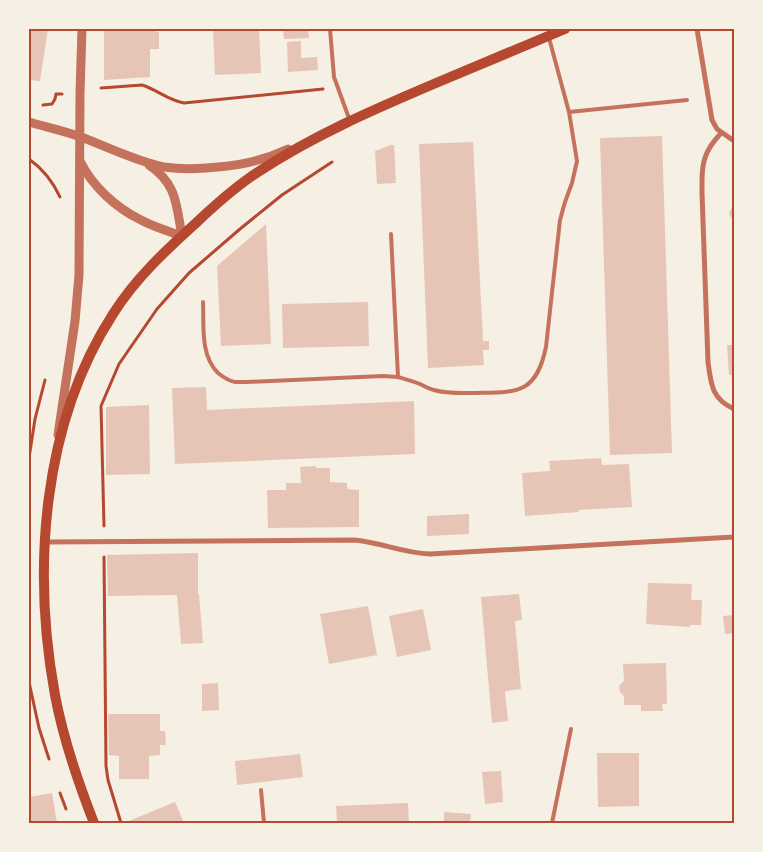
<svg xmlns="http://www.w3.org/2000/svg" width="763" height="852" font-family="'IBM Plex Sans',sans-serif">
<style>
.building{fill:#e6c5b7}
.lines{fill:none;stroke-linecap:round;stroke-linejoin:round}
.path{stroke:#b5482f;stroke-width:3}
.service{stroke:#c5725c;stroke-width:4}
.minor{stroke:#c5725c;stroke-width:5}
.tertiary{stroke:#c5725c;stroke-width:9}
.secondary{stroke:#b5482f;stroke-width:10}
.neatline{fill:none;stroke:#b5482f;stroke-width:2}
</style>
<rect width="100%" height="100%" fill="#f6efe4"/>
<g class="building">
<path d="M29,29H48L40,81L29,80Z"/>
<path d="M104,29H156V32H159V49H150V77L104,80Z"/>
<path d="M213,29H259L261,73L215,75Z"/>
<path d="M283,29H308L309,38L284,39Z"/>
<path d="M301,41V58L317,57L318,70L288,72L287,42Z"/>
<path d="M662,136L672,453L610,455L600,138Z"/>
<path d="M473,142L483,341H489V350H483L484,365L428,368L419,144Z"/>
<path d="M391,145H394L396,183L377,184L375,151Z"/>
<path d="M734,206V220L731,218L729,213L732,207Z"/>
<path d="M266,224L271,344L221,346L217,266Z"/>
<path d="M368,302L369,346L283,348L282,304Z"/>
<path d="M727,345H734V375H729Z"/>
<path d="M206,387L207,410L414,401L415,454L175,464L172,388Z"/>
<path d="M149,405L150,474L106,475V407Z"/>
<path d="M601,458L602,465L629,464L632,507L578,510L579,512L525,516L522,473L550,471L549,461Z"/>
<path d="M316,466V468H330V482L347,483V489L359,490V527L268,528L267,490H286V483H301L300,467Z"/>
<path d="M469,514V534L427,536V516Z"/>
<path d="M198,553V594H199L203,643L181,644L177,595L108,596L107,555Z"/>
<path d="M648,583L692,584L691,600H702L701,625H690V627L646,624Z"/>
<path d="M519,594L522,620L515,621L521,689L506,691L505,692L508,721L492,723L481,597Z"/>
<path d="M368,606L377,655L329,664L320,614Z"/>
<path d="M423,609L431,650L397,657L389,616Z"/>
<path d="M734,615V633L725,634L723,616Z"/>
<path d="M666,663L667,704H662L663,711H641V705H624V696L620,692L619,686L624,681L623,664Z"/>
<path d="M218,683L219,710L202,711V684Z"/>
<path d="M108,714H160V731H165L166,745H160V755L149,756V779H119V756L109,755Z"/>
<path d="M597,753H639V806L598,807Z"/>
<path d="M300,754L303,777L237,785L235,761Z"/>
<path d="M501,771L503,802L485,804L482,772Z"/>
<path d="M52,793L57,823H29V797Z"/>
<path d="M175,802L184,823H124Z"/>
<path d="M408,803L409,823H337L336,806Z"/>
<path d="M444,812L471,814L470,823H444Z"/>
</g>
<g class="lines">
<g class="path">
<path d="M101,88L142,85C158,90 167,100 184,103L323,89"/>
<path d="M43,105L52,104L55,99L56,94H62"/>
<path d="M29,159C43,169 53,182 60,197"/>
<path d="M29,458L35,419L45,380"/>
<path d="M104,526L101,406L119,364L157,309L189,273L240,229L282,195L332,162"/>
<path d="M104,557L106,766L108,780L121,823"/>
<path d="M29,682L39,728L49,759"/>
<path d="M60,793L66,809"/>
</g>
<g class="service">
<path d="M330,29L334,77L350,121"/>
<path d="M569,112L687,100"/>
<path d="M203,302C204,326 200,355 218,373C223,377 229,381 235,382C239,382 243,382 247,382L383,376L398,377L391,234"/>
<path d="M398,377C405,379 413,381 420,384C424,386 429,389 434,390C447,394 462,393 476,393C518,392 536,394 546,347L560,220L565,202L572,183L577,161L569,112L549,38"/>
<path d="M261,790L264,823"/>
<path d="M552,823L571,729"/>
</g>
<g class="minor">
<path d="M697,29L712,120L717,129L734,141"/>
<path d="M721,133C717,138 712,143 709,149C701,162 702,178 702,193L708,362C711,385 712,399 734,409"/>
<path d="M45,542L354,540C380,542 403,553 430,554L734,537"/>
</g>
<g class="tertiary">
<path d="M29,122C46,127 64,131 81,137C108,147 135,161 164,167C178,169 192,169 206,168C237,166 260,162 288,149"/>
<path d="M80,161C92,186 116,208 141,220C154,227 168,231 182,236C176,204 177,184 149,165"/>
<path d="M58,435L75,321L79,275L80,93L82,29"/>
</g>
<path class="secondary" d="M94,823C78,782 63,738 55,695C32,569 42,424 113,314C135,279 165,251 196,223C215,205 235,187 258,172C314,135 375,109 436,83C479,65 522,47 565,29"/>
</g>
<rect width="763" height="852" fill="none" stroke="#f6efe4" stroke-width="60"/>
<rect x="30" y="30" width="703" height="792" class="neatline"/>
</svg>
